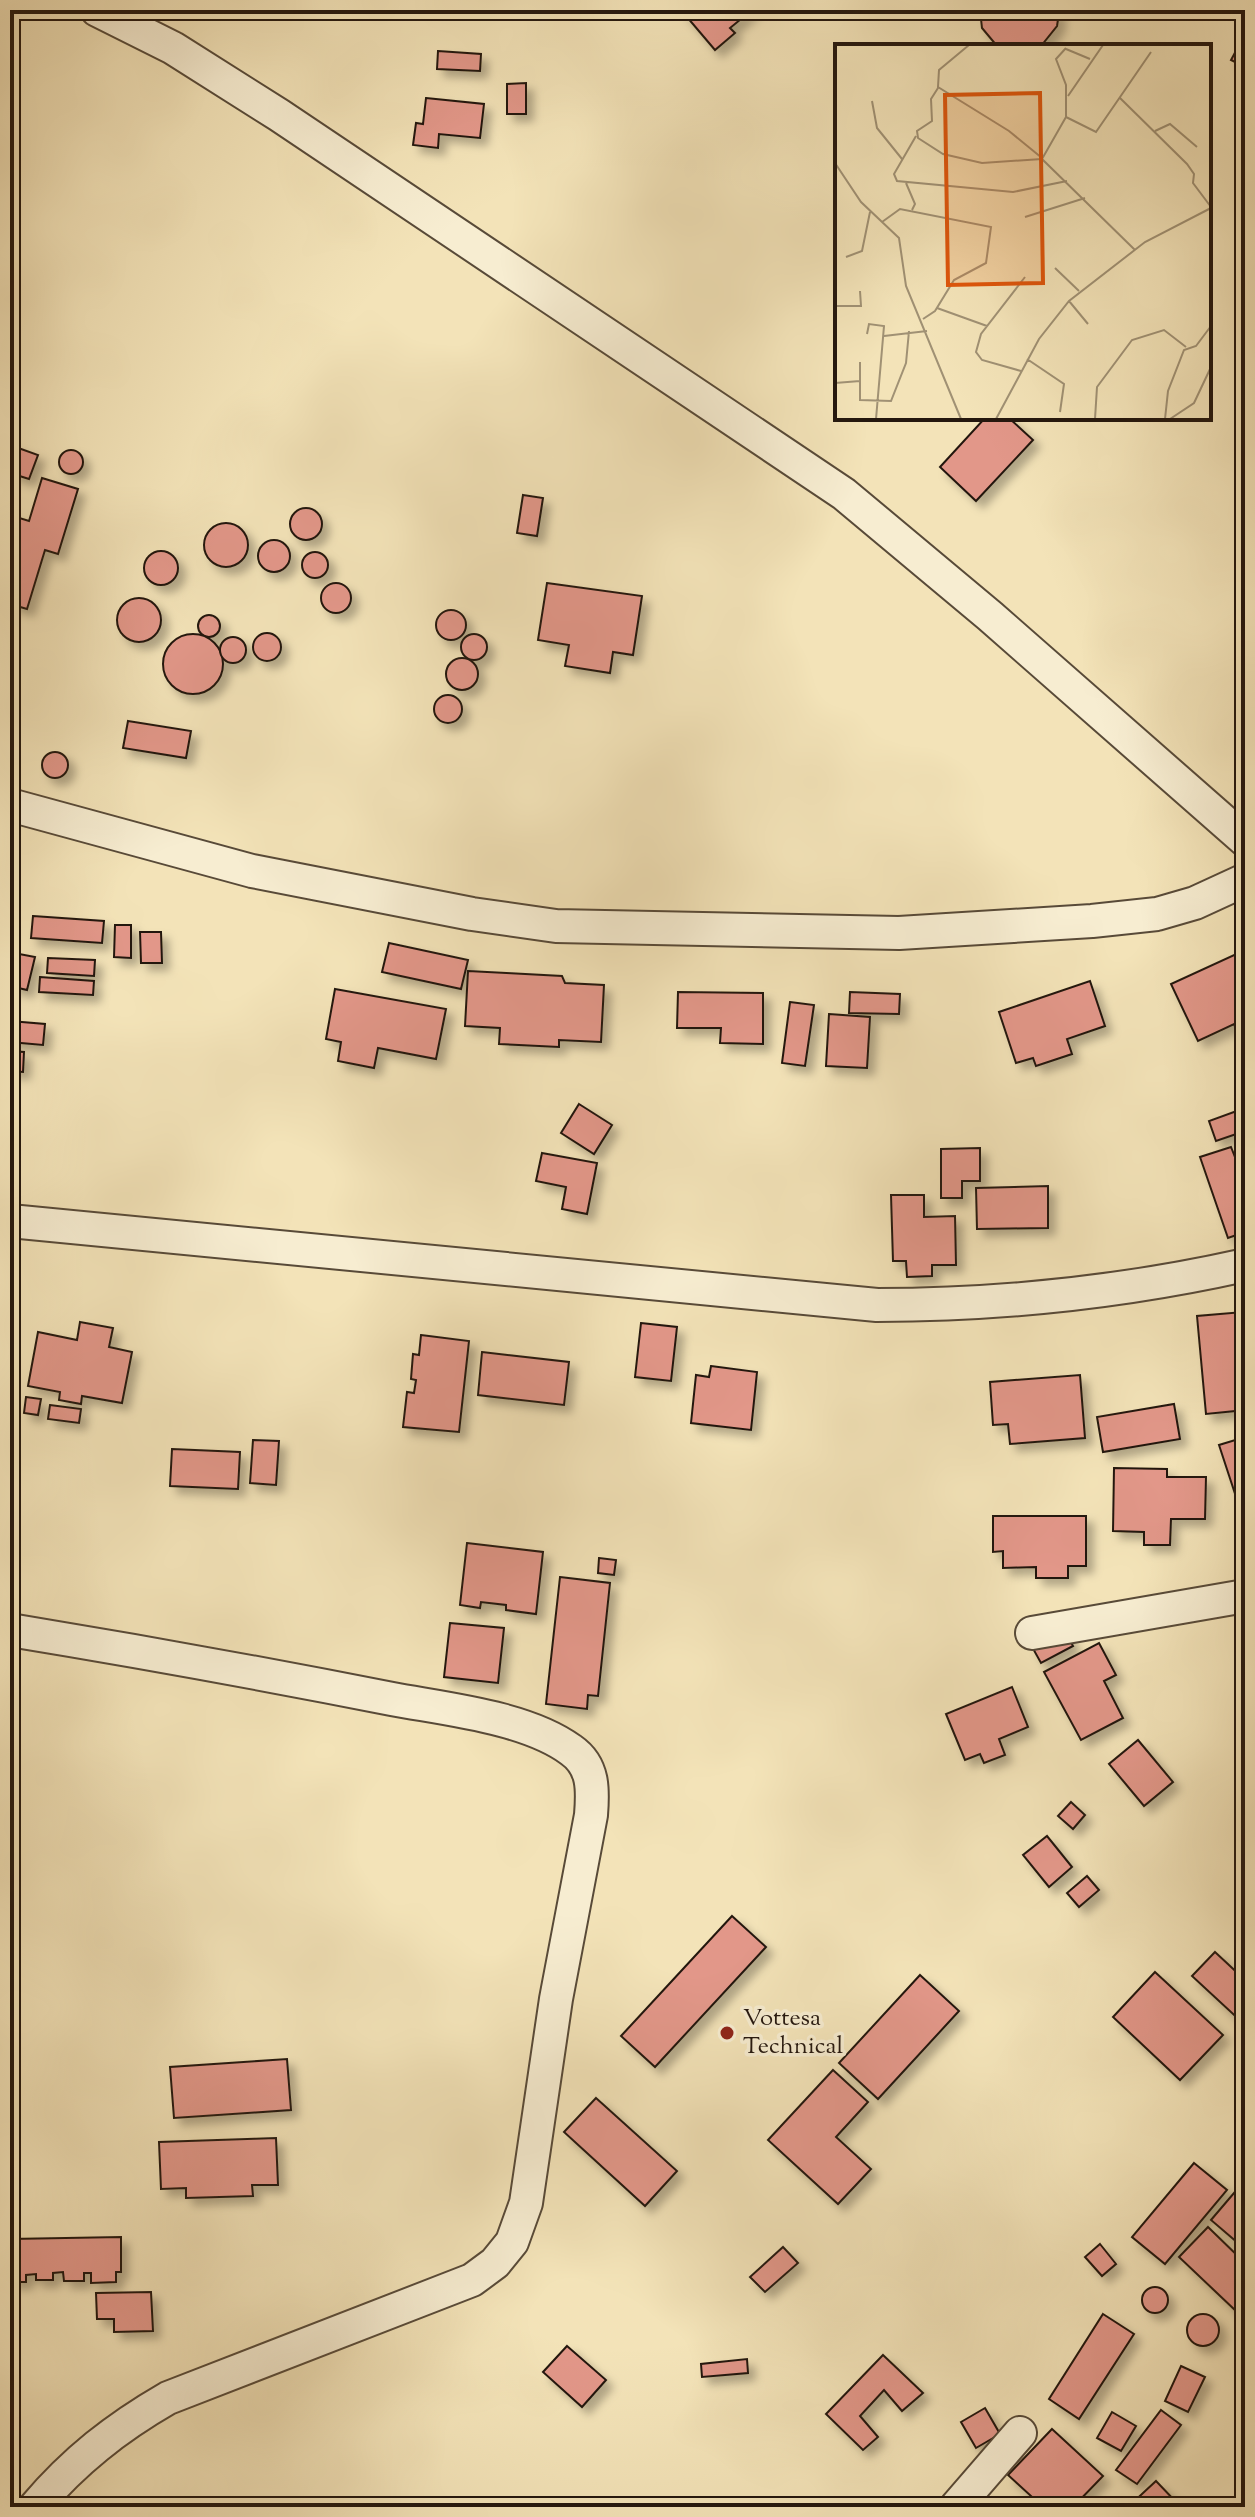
<svg xmlns="http://www.w3.org/2000/svg" width="1255" height="2517" font-family="'Sorts Mill Goudy',serif">
<style>
.building{fill:#e29789;stroke:#24170e;stroke-width:2;filter:url(#shadow)}
.lines{fill:none;stroke-linecap:round;stroke-linejoin:round}
.street-casing{stroke:#584a38;stroke-width:36}
.street{stroke:#f7edd1;stroke-width:32}
.poi-dot{fill:#8f2418;stroke:#f7edd1;stroke-width:3}
.labels{text-anchor:middle;dominant-baseline:central;stroke-width:7;stroke-linejoin:round;paint-order:stroke}
.poi-label{font-size:24px;fill:#24170e;stroke:#f7edd1;text-anchor:start}
.inset-road{fill:none;stroke:#a09174;stroke-width:2}
.view{fill:#de560c;fill-opacity:0.15;stroke:#de560c;stroke-width:4}
.inset-edge{fill:none;stroke:#24170e;stroke-width:4}
</style>
<defs>
<filter id="shadow"><feDropShadow dx="7" dy="7" stdDeviation="4" flood-color="#0004"/></filter>
</defs>
<rect width="100%" height="100%" fill="#f3e3b8"/>
<filter id="stains"><feTurbulence type="fractalNoise" baseFrequency=".0025" numOctaves="4"/><feColorMatrix values="0 0 0 0 .2 0 0 0 0 .09 0 0 0 0 .02 0 0 0 .5 -.17"/></filter>
<radialGradient id="worn" r=".72"><stop offset=".6" stop-color="#630" stop-opacity="0"/><stop offset="1" stop-color="#630" stop-opacity=".3"/></radialGradient>
<g class="building">
<path d="M681,10H752L730,28L735,33L715,50Z"/>
<path d="M980,10H1058L1059,13L1057,26L1041,46H997L982,28Z"/>
<path d="M1245,34V67L1231,60Z"/>
<path d="M438,51L481,54L480,71L437,69Z"/>
<path d="M526,83V114H507V84Z"/>
<path d="M426,98L484,104L480,138L439,134L438,148L413,145L416,123L423,124Z"/>
<path d="M985,418H1009L1033,440L976,501L940,467Z"/>
<path d="M10,445L38,455L29,479L10,473Z"/>
<circle cx="71" cy="462" r="12"/>
<path d="M42,478L78,489L58,554L45,550L27,609L10,604V515L29,521Z"/>
<path d="M523,495L543,498L537,536L517,533Z"/>
<circle cx="306" cy="524" r="16"/>
<circle cx="226" cy="545" r="22"/>
<circle cx="274" cy="556" r="16"/>
<circle cx="161" cy="568" r="17"/>
<circle cx="315" cy="565" r="13"/>
<circle cx="336" cy="598" r="15"/>
<path d="M547,583L642,596L633,655L613,652L610,673L565,666L569,645L538,640Z"/>
<circle cx="139" cy="620" r="22"/>
<circle cx="451" cy="625" r="15"/>
<circle cx="209" cy="626" r="11"/>
<circle cx="267" cy="647" r="14"/>
<circle cx="474" cy="647" r="13"/>
<circle cx="193" cy="664" r="30"/>
<circle cx="233" cy="650" r="13"/>
<circle cx="462" cy="674" r="16"/>
<circle cx="448" cy="709" r="14"/>
<path d="M128,721L191,731L186,758L123,748Z"/>
<circle cx="55" cy="765" r="13"/>
<path d="M33,916L104,921L102,943L31,938Z"/>
<path d="M115,925H131V958L114,957Z"/>
<path d="M140,932H161L162,963H141Z"/>
<path d="M389,943L468,960L461,989L382,972Z"/>
<path d="M1245,950V1033L1239,1036L1234,1024L1198,1041L1171,984Z"/>
<path d="M14,953L35,957L27,990L10,986Z"/>
<path d="M48,958L95,960L94,976L47,973Z"/>
<path d="M468,971L562,976L565,983L604,985L601,1042L559,1040V1047L499,1044L500,1028L465,1026Z"/>
<path d="M40,977L94,981L93,995L39,992Z"/>
<path d="M1090,981L1105,1026L1067,1039L1072,1054L1036,1066L1033,1058L1016,1063L999,1012Z"/>
<path d="M335,989L446,1009L436,1059L378,1048L374,1068L338,1061L341,1042L326,1039Z"/>
<path d="M678,992L763,993V1044L720,1043L721,1028H677Z"/>
<path d="M850,992L900,994L899,1014L849,1013Z"/>
<path d="M790,1002L814,1005L805,1066L782,1063Z"/>
<path d="M829,1014L870,1017L867,1068L826,1066Z"/>
<path d="M10,1021L45,1024L43,1045L10,1042Z"/>
<path d="M10,1051L24,1052L23,1072L10,1071Z"/>
<path d="M579,1104L612,1125L594,1154L561,1133Z"/>
<path d="M1245,1108V1131L1216,1141L1209,1121Z"/>
<path d="M1231,1147L1235,1157L1245,1154V1232L1228,1238L1200,1157Z"/>
<path d="M980,1148V1181H962V1198H941V1149Z"/>
<path d="M542,1153L597,1163L587,1214L562,1209L566,1187L536,1181Z"/>
<path d="M1048,1186V1228L977,1229L976,1188Z"/>
<path d="M891,1195H924V1217L955,1216L956,1265H932V1276L907,1277L906,1261H893Z"/>
<path d="M1243,1312L1245,1410L1206,1414L1197,1316Z"/>
<path d="M80,1322L113,1328L109,1347L132,1352L122,1403L82,1396L81,1404L59,1400L60,1392L28,1386L38,1332L77,1340Z"/>
<path d="M641,1323L677,1327L671,1381L635,1377Z"/>
<path d="M421,1335L469,1341L459,1432L403,1427L407,1392L414,1393L416,1380L411,1379L413,1354L419,1355Z"/>
<path d="M482,1352L569,1362L564,1405L478,1395Z"/>
<path d="M711,1366L757,1372L751,1430L691,1423L696,1375L709,1377Z"/>
<path d="M1080,1375L1085,1438L1010,1444L1008,1424L993,1425L990,1382Z"/>
<path d="M26,1397L41,1399L38,1415L24,1413Z"/>
<path d="M1174,1404L1180,1439L1103,1452L1097,1417Z"/>
<path d="M50,1405L81,1409L79,1423L48,1419Z"/>
<path d="M1245,1437V1517L1243,1518L1219,1445Z"/>
<path d="M253,1440L279,1441L276,1485L250,1483Z"/>
<path d="M172,1449L240,1452L238,1489L170,1486Z"/>
<path d="M1114,1468L1167,1469V1477H1206L1205,1519H1171L1170,1545H1144V1532L1113,1531Z"/>
<path d="M993,1516H1086V1566H1068V1578H1036V1567L1003,1568V1551L993,1552Z"/>
<path d="M467,1543L543,1552L536,1614L506,1610V1605L481,1602L480,1608L460,1605Z"/>
<path d="M599,1558L616,1560L614,1575L598,1573Z"/>
<path d="M560,1577L610,1583L598,1696L588,1695L587,1709L546,1704Z"/>
<path d="M450,1623L504,1628L498,1683L444,1677Z"/>
<path d="M1063,1628L1073,1646L1041,1663L1031,1645Z"/>
<path d="M1099,1643L1116,1675L1104,1681L1123,1718L1081,1740L1044,1672Z"/>
<path d="M1012,1687L1028,1727L999,1739L1005,1755L984,1763L980,1754L965,1760L946,1714Z"/>
<path d="M1138,1740L1173,1782L1144,1806L1109,1764Z"/>
<path d="M1071,1802L1085,1815L1073,1829L1058,1816Z"/>
<path d="M1047,1836L1072,1867L1049,1887L1023,1855Z"/>
<path d="M1087,1876L1099,1890L1079,1907L1067,1893Z"/>
<path d="M732,1916L766,1947L655,2067L621,2036Z"/>
<path d="M1215,1952L1245,1980V2025L1192,1976Z"/>
<path d="M1155,1972L1223,2035L1180,2080L1113,2017Z"/>
<path d="M920,1975L959,2011L878,2099L839,2063Z"/>
<path d="M287,2059L291,2110L174,2118L170,2067Z"/>
<path d="M833,2070L868,2102L836,2137L871,2169L838,2204L768,2140Z"/>
<path d="M596,2098L677,2171L645,2206L564,2132Z"/>
<path d="M276,2138L278,2185H252L253,2196L186,2198V2188L161,2189L159,2142Z"/>
<path d="M1194,2163L1227,2190L1165,2264L1132,2237Z"/>
<path d="M1234,2193L1245,2203V2249L1211,2220Z"/>
<path d="M1208,2227L1245,2263V2301L1236,2311L1179,2257Z"/>
<path d="M121,2237V2272H116V2282L91,2283V2273H84V2281H64L63,2272L53,2273V2280H36V2274L26,2275V2282H10V2239Z"/>
<path d="M1100,2244L1116,2264L1102,2276L1085,2257Z"/>
<path d="M783,2247L798,2263L765,2292L750,2277Z"/>
<circle cx="1155" cy="2300" r="13"/>
<path d="M151,2292L153,2331L114,2332V2319H97L96,2293Z"/>
<path d="M1103,2314L1134,2334L1079,2419L1049,2399Z"/>
<circle cx="1203" cy="2330" r="16"/>
<path d="M567,2346L606,2380L582,2407L543,2372Z"/>
<path d="M883,2355L923,2393L902,2411L884,2390L860,2416L878,2437L863,2450L826,2414Z"/>
<path d="M747,2359L748,2373L702,2377L701,2364Z"/>
<path d="M1181,2366L1205,2377L1188,2412L1165,2401Z"/>
<path d="M985,2408L1000,2434L976,2448L961,2422Z"/>
<path d="M1161,2410L1181,2425L1137,2484L1116,2470Z"/>
<path d="M1112,2412L1136,2426L1121,2451L1097,2438Z"/>
<path d="M1052,2429L1103,2476L1073,2507H1043L1008,2475Z"/>
<path d="M1156,2481L1177,2503L1173,2507H1128Z"/>
</g>
<g class="lines">
<g class="street-casing">
<g id="street">
<path d="M97,10L173,48L279,115L844,494L990,616L1245,840"/>
<path d="M10,805L252,871L472,914L556,926L899,933L1092,921L1157,914L1195,903L1245,880"/>
<path d="M10,1221L877,1305C1001,1305 1124,1292 1245,1265"/>
<path d="M10,1630C138,1651 265,1674 392,1699C445,1709 526,1717 571,1750C594,1766 593,1790 591,1815L556,1999L526,2203L512,2242L495,2263L472,2280L168,2398C116,2428 74,2461 35,2507"/>
<path d="M1032,1633L1245,1596"/>
<path d="M956,2507L1020,2433"/>
</g>
</g>
<use href="#street" class="street"/>
</g>
<circle class="poi-dot" cx="727" cy="2033" r="8"/>
<g class="labels">
<g class="poi-label">
<text x="743" y="2019">Vottesa<tspan x="743" dy="28">Technical</tspan></text>
</g>
</g>
<g transform="translate(835 44)">
<rect width="376" height="376" fill="#f3e3b8"/>
<path class="inset-road" d="M134,1L104,26L103,43L174,87L207,114M231,4L221,15L231,41V73L207,115L300,206M231,5L255,15M103,44L96,55L97,77L82,87L83,94L108,110L147,119L207,115M233,52L268,1M285,54L352,120L359,130L358,139L376,163M37,57L42,84L67,115M231,73L261,88L316,8M320,87L335,80L362,103M81,92L59,130L62,137L178,148L232,137M0,119L26,158L64,194L71,242L126,375M71,139L80,160L77,166M190,173L250,154M47,178L65,165L156,183L151,219L119,236L100,267L88,275M11,213L27,207L35,168M220,224L244,247M234,257L253,280M0,262H26L25,247M102,264L152,282M32,290L34,280L49,282L41,375M49,292L92,287M192,315L229,340L225,368M25,318V356L56,357L71,319L74,287M186,327L147,316L141,308L146,290L190,233M0,339L25,337M161,375L204,295L234,257L310,198L376,164M260,375L262,343L297,296L329,286L351,303M330,375L333,347L349,306L361,302L376,282M335,375L359,359L376,323"/>
<path class="view" d="M205,49L208,239L113,241L110,51Z"/>
<rect width="376" height="376" class="inset-edge"/>
</g>
<rect width="1255" height="2517" fill="none" stroke="#f3e3b8" stroke-width="40"/>
<rect x="12" y="12" width="1231" height="2493" fill="none" stroke="#24170e" stroke-width="4"/>
<rect x="20" y="20" width="1215" height="2477" fill="none" stroke="#24170e" stroke-width="2"/>
<rect width="100%" height="100%" filter="url(#stains)"/>
<rect width="100%" height="100%" fill="url(#worn)"/>
</svg>
